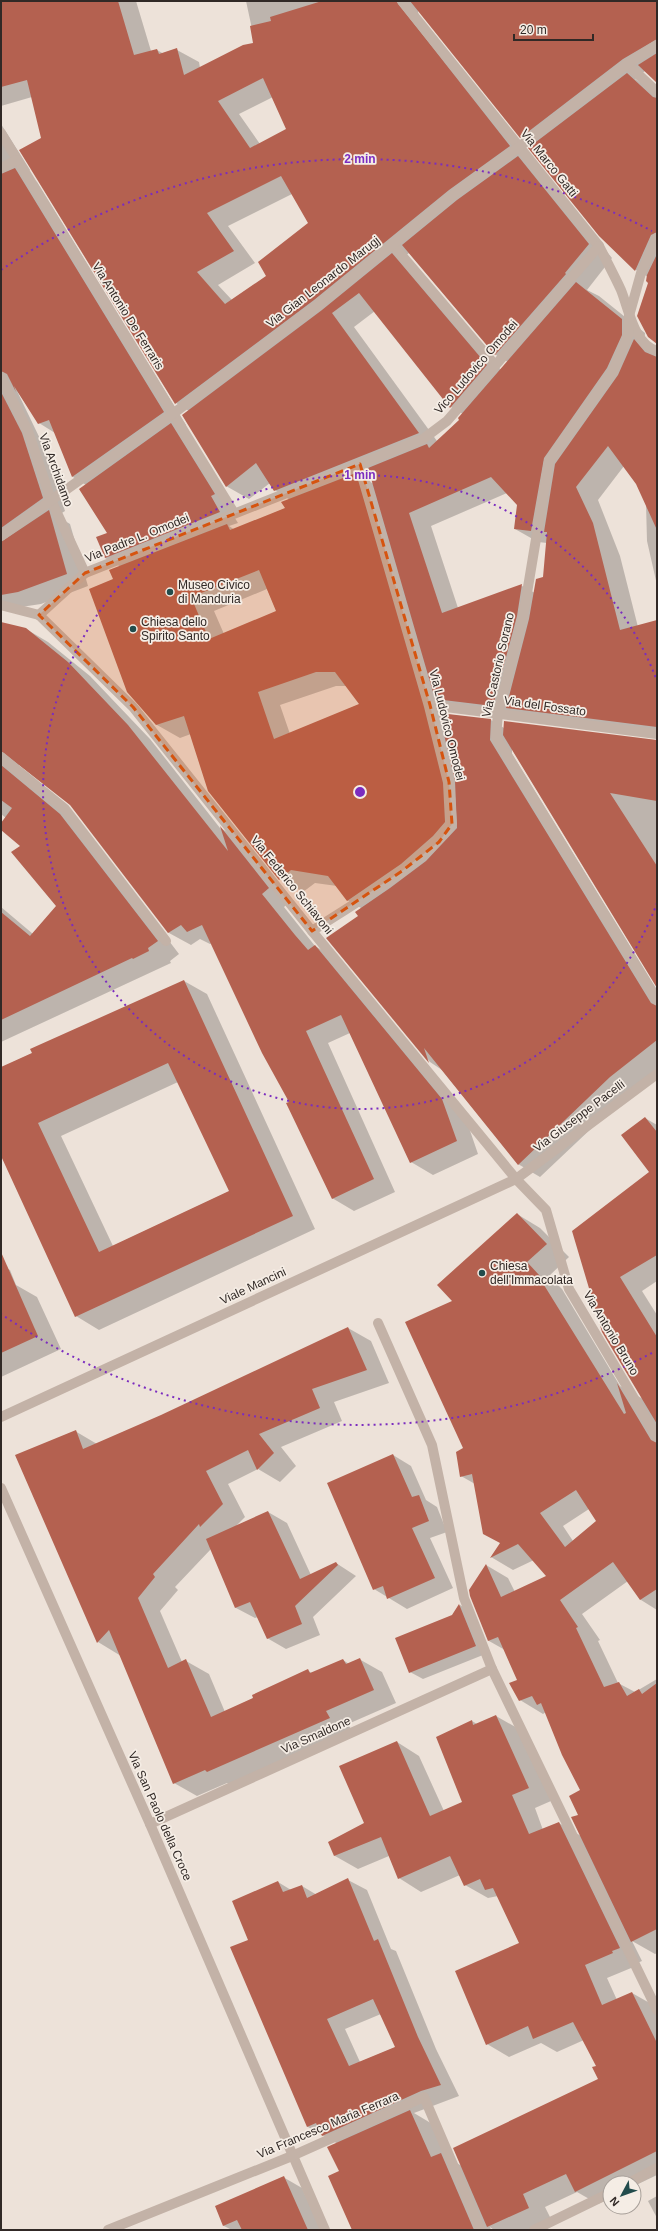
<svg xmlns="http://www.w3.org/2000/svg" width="658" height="2231" font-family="Arial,sans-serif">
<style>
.shadow{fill:#0003;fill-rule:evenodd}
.building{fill:#b46150;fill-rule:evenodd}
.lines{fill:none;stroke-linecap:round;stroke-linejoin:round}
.minor{stroke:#c3b2a7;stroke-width:10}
.marked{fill:#d6540f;fill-opacity:0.2;stroke:#d6540f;stroke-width:3;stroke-dasharray:8 5;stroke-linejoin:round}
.ring{fill:none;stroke:#7b2cbf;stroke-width:2;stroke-dasharray:2 4}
.poi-dot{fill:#224c4c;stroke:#f5ede5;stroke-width:1.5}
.labels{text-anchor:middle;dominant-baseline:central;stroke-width:3.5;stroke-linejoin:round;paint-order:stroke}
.street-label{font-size:12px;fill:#312926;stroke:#f5ede5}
.poi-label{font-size:12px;fill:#312926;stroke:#f5ede5;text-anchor:start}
.centre{fill:#7b2cbf;stroke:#f5ede5;stroke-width:2}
.ring-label{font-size:12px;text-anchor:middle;font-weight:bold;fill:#7b2cbf;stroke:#f5ede5;stroke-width:3.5;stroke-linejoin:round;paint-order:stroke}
</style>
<rect width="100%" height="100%" fill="#ede2d9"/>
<g class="shadow">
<path d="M1,1H136L151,51L157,50L164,54L177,50L199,62L200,68L255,43L246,1H657V82L645,71L635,79L657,94V342L648,277L636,270L600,235L534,145L521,137L419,10L418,12L419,19L612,258L587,290L599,296L645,333L644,347L657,355V585L647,541L646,504L637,484L624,466L598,500L620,556L638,627L657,621V737L459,712L441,701L445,714L491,720L504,728L657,741V986L512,749V754L657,990V1070L632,1090L540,1177L518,1164L442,1070L430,1062L328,938L359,916L361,908L347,900L337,886L315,883L303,892L280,879L209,790L191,734L180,738L157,725L114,579L121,567L105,558L109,534L86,485L73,477L55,433L39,423L17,391L44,447L65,511L57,516L70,524L88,586L41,604L1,610V124L30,170L23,174L37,182L186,425L180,429L238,523L229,526L235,530L286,508L290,500L275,490L270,483L249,499L226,486L189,411L176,403L42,138L32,97L1,106ZM273,97L288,129L260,144L239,114ZM292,194L310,223L267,276L232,300L218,285L255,263L228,226ZM409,253L496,355L508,362L501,370L414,268L400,260ZM375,311L451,407L463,414L461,420L437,441L354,327ZM371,475L374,484L363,478ZM507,493L518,504L515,529L538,542L547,543L544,578L535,593L522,586L458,608L431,526ZM267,589L277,612L224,634L214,611ZM336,686H346L360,704L290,734L280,705Z"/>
<path d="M1,623L26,629L48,642L90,676L150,739L220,828L242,840L291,901L284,907L315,946L338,959L464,1113L478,1154L433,1175L411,1162L350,1033L328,1043L395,1192L354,1211L332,1198L290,1102L212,943L210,944L200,939L191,945L169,933L71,804L21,764L17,766L82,827L179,954L170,961L171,963L1,1042V907L33,934L57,906L6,818L1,814Z"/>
<path d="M184,981L207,994L315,1229L99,1330L76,1316L1,1154V1068ZM178,1082L230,1191L113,1246L61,1136Z"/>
<path d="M645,1118L657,1125V1281L642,1291L657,1315V1610L641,1600L628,1581L582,1614L600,1640L598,1641L618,1683L635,1692L657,1679V1953L655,1954L632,1941L642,1961L635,1964L636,1966L607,1978L617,2000L632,1993L655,2006L657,2010V2175L634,2186V2183H610V2198L598,2204L577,2192L545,2207L552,2221L531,2230H494L490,2227L491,2230H353L340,2172L338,2144L308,2127L250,1940L278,1882L291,1890L302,1886L317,1895L348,1880L367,1890L391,1949L396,1951L436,2049L459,2096L414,2113L434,2125L449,2159L462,2166L599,2080L597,2066L584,2040L557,2052L541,2043L509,2057L487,2044L520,1944L498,1896L488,1898L465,1885L460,1875L421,1892L399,1878L389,1856L358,1869L335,1856L329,1842L366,1824L397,1742L419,1756L444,1811L463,1802L472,1721L477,1724L496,1716L519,1729L551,1801L535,1808L543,1830L559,1823L581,1836L579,1815L581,1790L546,1712L543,1714L520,1700L519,1680L505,1650L489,1641L486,1565L508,1578L515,1592L548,1576L534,1560L513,1570L491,1557L501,1543L475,1484L461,1476L465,1449L453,1302L517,1214L540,1228L569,1257L549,1276L562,1289L620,1386L643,1399L603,1332L650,1172ZM589,1509L598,1522L573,1541L563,1526ZM381,2014L396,2047L360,2062L345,2029Z"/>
<path d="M1,1265L10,1270L16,1285L37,1297L61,1349L1,1377Z"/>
<path d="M348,1328L371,1341L389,1383L334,1402L342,1421L281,1447L296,1466L280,1482L258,1469L228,1484L245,1517L236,1526L268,1512L287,1523L311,1575L336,1563L356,1576L313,1617L320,1635L286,1649L267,1638L258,1617L255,1618L236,1608L211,1549L175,1587L178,1590L160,1611L182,1662L186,1661L209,1674L225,1712L308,1671L312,1673L343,1660L349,1664L359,1659L382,1672L396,1703L348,1724L352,1731L230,1785L227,1783L197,1796L174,1783L121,1656L98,1642L16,1456L75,1431L97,1444L161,1416Z"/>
<path d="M393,1455L411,1466L426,1500L437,1507L447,1532L430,1538L453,1588L407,1609L374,1589Z"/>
<path d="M460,1605L472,1613L488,1653L423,1679L410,1672Z"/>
<path d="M283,2177L302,2188L321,2230H232L224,2226L216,2207Z"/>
<path d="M657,2196V2218L648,2201Z"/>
</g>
<g class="building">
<path d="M1,1H118L134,55L157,49L159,54L177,48L184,75L243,45L253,43L250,26L271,21L270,17L322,1H396L510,146L449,190L314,300L175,404L19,150L41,138L27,80L1,87ZM263,78L286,129L250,148L218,101ZM281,176L308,223L258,262L266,276L225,304L197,272L234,251L207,213Z"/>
<path d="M410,1H657V39L623,59L520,138Z"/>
<path d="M657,53V83L638,65Z"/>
<path d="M627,73L653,97L657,98V232L651,235L635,271L599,236L528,148Z"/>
<path d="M518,156L589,244L565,273L566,274L495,355L402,245L457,200Z"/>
<path d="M15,168L164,412L72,477L49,420L38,424L14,386L16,392L7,374L1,371V174Z"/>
<path d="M392,253L487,365L450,408L359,293L332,313L419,433L274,491L256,463L226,487L182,415L322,310Z"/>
<path d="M657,254V344L648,337L637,316L648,283L646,281L647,275Z"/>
<path d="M576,282L622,319V335L607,368L544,458L531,531L514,529L517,505L491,477L409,513L442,613L522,584L517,616L493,706L435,699L368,468L427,444L429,448L459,420L458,418Z"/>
<path d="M634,339L645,352L657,357V530L636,484L608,446L576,487L593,523L620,630L657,620V727L506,708L529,619L536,579L543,577L547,532H544L555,464L618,375Z"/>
<path d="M1,392L22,433L43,498L1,528Z"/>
<path d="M171,423L215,494L211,496L220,512L105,558L96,537L107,533L79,489Z"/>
<path d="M356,473L424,707L443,783L445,822L433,836L401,864L347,901L328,876L291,870L279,880L208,791L184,716L156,725L127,692L89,589L113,579L109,570L227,524L230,530L285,508L281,502ZM259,570L276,611L209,639L191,597ZM316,672H335L359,704L274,739L258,692Z"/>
<path d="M49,510L67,574L18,592L1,595V542Z"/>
<path d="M1,622L26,628L68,662L128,725L228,851L220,826L269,888L262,894L295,935L308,950L315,945L442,1099L457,1141L410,1163L341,1015L306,1031L374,1179L332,1199L286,1103L289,1102L262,1053L202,925L187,932L181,925L168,933L70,805L1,751Z"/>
<path d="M439,713L491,719L490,740L651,1003L657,1006V1040L610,1077L518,1165L424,1048L429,1063L326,938L358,916L355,912L390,888L426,861L457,828L455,781Z"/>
<path d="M504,721L657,740V801L610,793L657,866V988L503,735Z"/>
<path d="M1,765L60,814L158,941L148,948L149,951L133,959L132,958L1,1020V912L30,936L56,906L11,852L20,846L1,830V823L12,808L1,800Z"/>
<path d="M184,980L293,1216L75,1317L1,1156V1067L32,1053L30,1049ZM168,1063L229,1191L99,1252L38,1123Z"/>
<path d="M645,1117L657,1132V1255L620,1277L657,1337V1424L602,1332L572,1231L649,1172L621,1135Z"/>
<path d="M517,1213L547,1244L527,1262L540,1276L539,1277L624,1414L626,1413L617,1383L651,1440L657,1443V1589L640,1600L613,1562L560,1600L578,1627L576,1628L604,1687L619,1682L627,1696L639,1689L642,1694L657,1683V1929L631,1942L571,1817L578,1815L569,1796L580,1790L562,1755L541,1703L537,1705L532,1696L519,1701L509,1683L517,1680L498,1637L488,1641L470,1596L469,1590L486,1564L501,1597L546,1576L518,1544L490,1558L500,1543L483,1534L472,1474L460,1477L456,1452L463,1448L405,1322L452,1301L437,1285ZM576,1490L596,1521L565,1547L540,1513Z"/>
<path d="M1,1252L38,1336L1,1353Z"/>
<path d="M348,1327L367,1370L312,1389L320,1408L259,1434L274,1453L257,1470L248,1450L206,1471L223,1504L200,1527L199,1524L153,1574L155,1577L138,1598L168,1668L186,1659L211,1717L253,1698L252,1695L308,1669L310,1673L343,1659L346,1664L360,1658L374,1690L326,1711L330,1718L207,1772L205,1770L173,1784L109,1630L97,1643L15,1455L76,1430L83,1449L161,1415Z"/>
<path d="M393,1454L412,1497L419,1495L429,1521L412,1528L435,1578L387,1599L383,1586L373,1590L327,1483Z"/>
<path d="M268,1511L300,1579L336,1562L338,1565L295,1606L302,1624L267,1639L250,1602L235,1608L206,1539Z"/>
<path d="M459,1604L476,1646L409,1673L395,1638L452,1615Z"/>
<path d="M496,1715L529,1788L512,1795L529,1834L559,1822L620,1948L612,1951L613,1953L585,1965L602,2005L632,1992L657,2043V2151L575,2192L566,2174L523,2194L529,2208L487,2227L453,2148L598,2079L592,2067L596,2066L573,2022L533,2039L528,2026L486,2045L455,1971L519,1943L493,1888L485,1890L480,1879L464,1886L450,1856L398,1879L381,1837L334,1856L328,1842L364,1823L339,1766L397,1741L430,1816L462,1802L436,1737L472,1720L473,1725Z"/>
<path d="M348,1878L374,1941L378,1939L418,2037L441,2085L421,2091L322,2136L316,2123L307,2127L230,1947L248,1940L232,1901L278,1881L283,1892L302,1885L307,1898ZM373,1999L395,2047L349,2066L327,2019Z"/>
<path d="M410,2110L431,2157L441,2153L474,2230H352L328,2176L339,2171L327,2147Z"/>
<path d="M284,2176L308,2230H242L237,2220L223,2226L215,2206Z"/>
</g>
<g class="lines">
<g class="minor">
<path d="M402,1L599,246C606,260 614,275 621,290C629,310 634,344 657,351"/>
<path d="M627,64L657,92"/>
<path d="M1,133L234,513"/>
<path d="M1,168L17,160"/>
<path d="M657,238L641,273L629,316L628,336L613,371L549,461L523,617L498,713L496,737L657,1000"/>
<path d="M392,244L495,365"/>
<path d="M1,377L28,431L51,500L85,573"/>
<path d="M1,536L174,413L318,305L453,195L519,147L627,64L657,45"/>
<path d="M1,605L39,615"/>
<path d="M39,615L133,707L312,931L516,1179L546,1210L569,1289L657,1437"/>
<path d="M39,615L85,573L423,439L447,421L599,246"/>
<path d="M430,705L657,734"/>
<path d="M1,757L65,809L166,941"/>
<path d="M312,931C360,899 417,870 452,824L449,782L430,705L360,464"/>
<path d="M378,1323L432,1445L464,1598L492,1669L657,2010"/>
<path d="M1,1417L516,1179L657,1074"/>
<path d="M1,1488L150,1824L325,2230"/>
<path d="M150,1824L492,1669"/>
<path d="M629,2183L657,2168"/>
<path d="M108,2230L292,2156L424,2097L481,2230"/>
<path d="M534,2230L610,2193"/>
</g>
</g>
<path class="marked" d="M360,464L430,705L449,782L452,824L439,842L402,871L312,931L133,707L39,615L85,573Z"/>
<g class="ring">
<path d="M657 903A317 317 0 1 1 657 681"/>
<path d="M652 1353A633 633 0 0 1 1 1314M1 270A633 633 0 0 1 652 231"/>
</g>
<g class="poi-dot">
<circle cx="170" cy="592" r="4"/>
<circle cx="133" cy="629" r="4"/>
<circle cx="482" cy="1273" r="4"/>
</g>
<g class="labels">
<g class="street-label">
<text transform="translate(549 163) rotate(51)">Via Marco Gatti</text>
<text transform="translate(323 282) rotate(-38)">Via Gian Leonardo Marugj</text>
<text transform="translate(128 316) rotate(58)">Via Antonio De Ferraris</text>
<text transform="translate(476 367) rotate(-49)">Vico Ludovico Omodei</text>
<text transform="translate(56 470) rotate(70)">Via Archidamo</text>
<text transform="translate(137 538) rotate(-22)">Via Padre L. Omodei</text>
<text transform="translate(498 665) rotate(-77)">Via Castorio Sorano</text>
<text transform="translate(545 706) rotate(8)">Via del Fossato</text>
<text transform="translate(447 725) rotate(76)">Via Ludovico Omodei</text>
<text transform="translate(292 885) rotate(51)">Via Federico Schiavoni</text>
<text transform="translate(579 1116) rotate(-37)">Via Giuseppe Pacelli</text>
<text transform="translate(253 1286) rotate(-25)">Viale Mancini</text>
<text transform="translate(611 1333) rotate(59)">Via Antonio Bruno</text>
<text transform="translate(316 1735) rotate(-24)">Via Smaldone</text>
<text transform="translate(160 1816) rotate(66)">Via San Paolo della Croce</text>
<text transform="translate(328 2125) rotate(-23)">Via Francesco Maria Ferrara</text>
</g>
<g class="poi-label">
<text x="178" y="585">Museo Civico<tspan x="178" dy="14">di Manduria</tspan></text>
<text x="141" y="622">Chiesa dello<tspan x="141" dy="14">Spirito Santo</tspan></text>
<text x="490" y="1266">Chiesa<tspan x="490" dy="14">dell'Immacolata</tspan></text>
</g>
</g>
<circle cx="360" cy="792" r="6" class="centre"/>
<g class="ring-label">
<text x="360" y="163">2 min</text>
<text x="360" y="479">1 min</text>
</g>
<rect width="658" height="2231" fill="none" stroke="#312926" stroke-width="4"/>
<g transform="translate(622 2195) rotate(229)"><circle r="19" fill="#f5ede5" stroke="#a79f99"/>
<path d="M0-3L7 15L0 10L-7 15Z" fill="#224c4c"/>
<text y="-6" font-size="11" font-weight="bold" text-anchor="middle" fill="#312926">N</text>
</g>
<path d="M514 34v6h79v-6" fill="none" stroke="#312926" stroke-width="2"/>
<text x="520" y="34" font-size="12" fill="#312926" stroke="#f5ede5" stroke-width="3" paint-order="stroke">20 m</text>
</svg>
